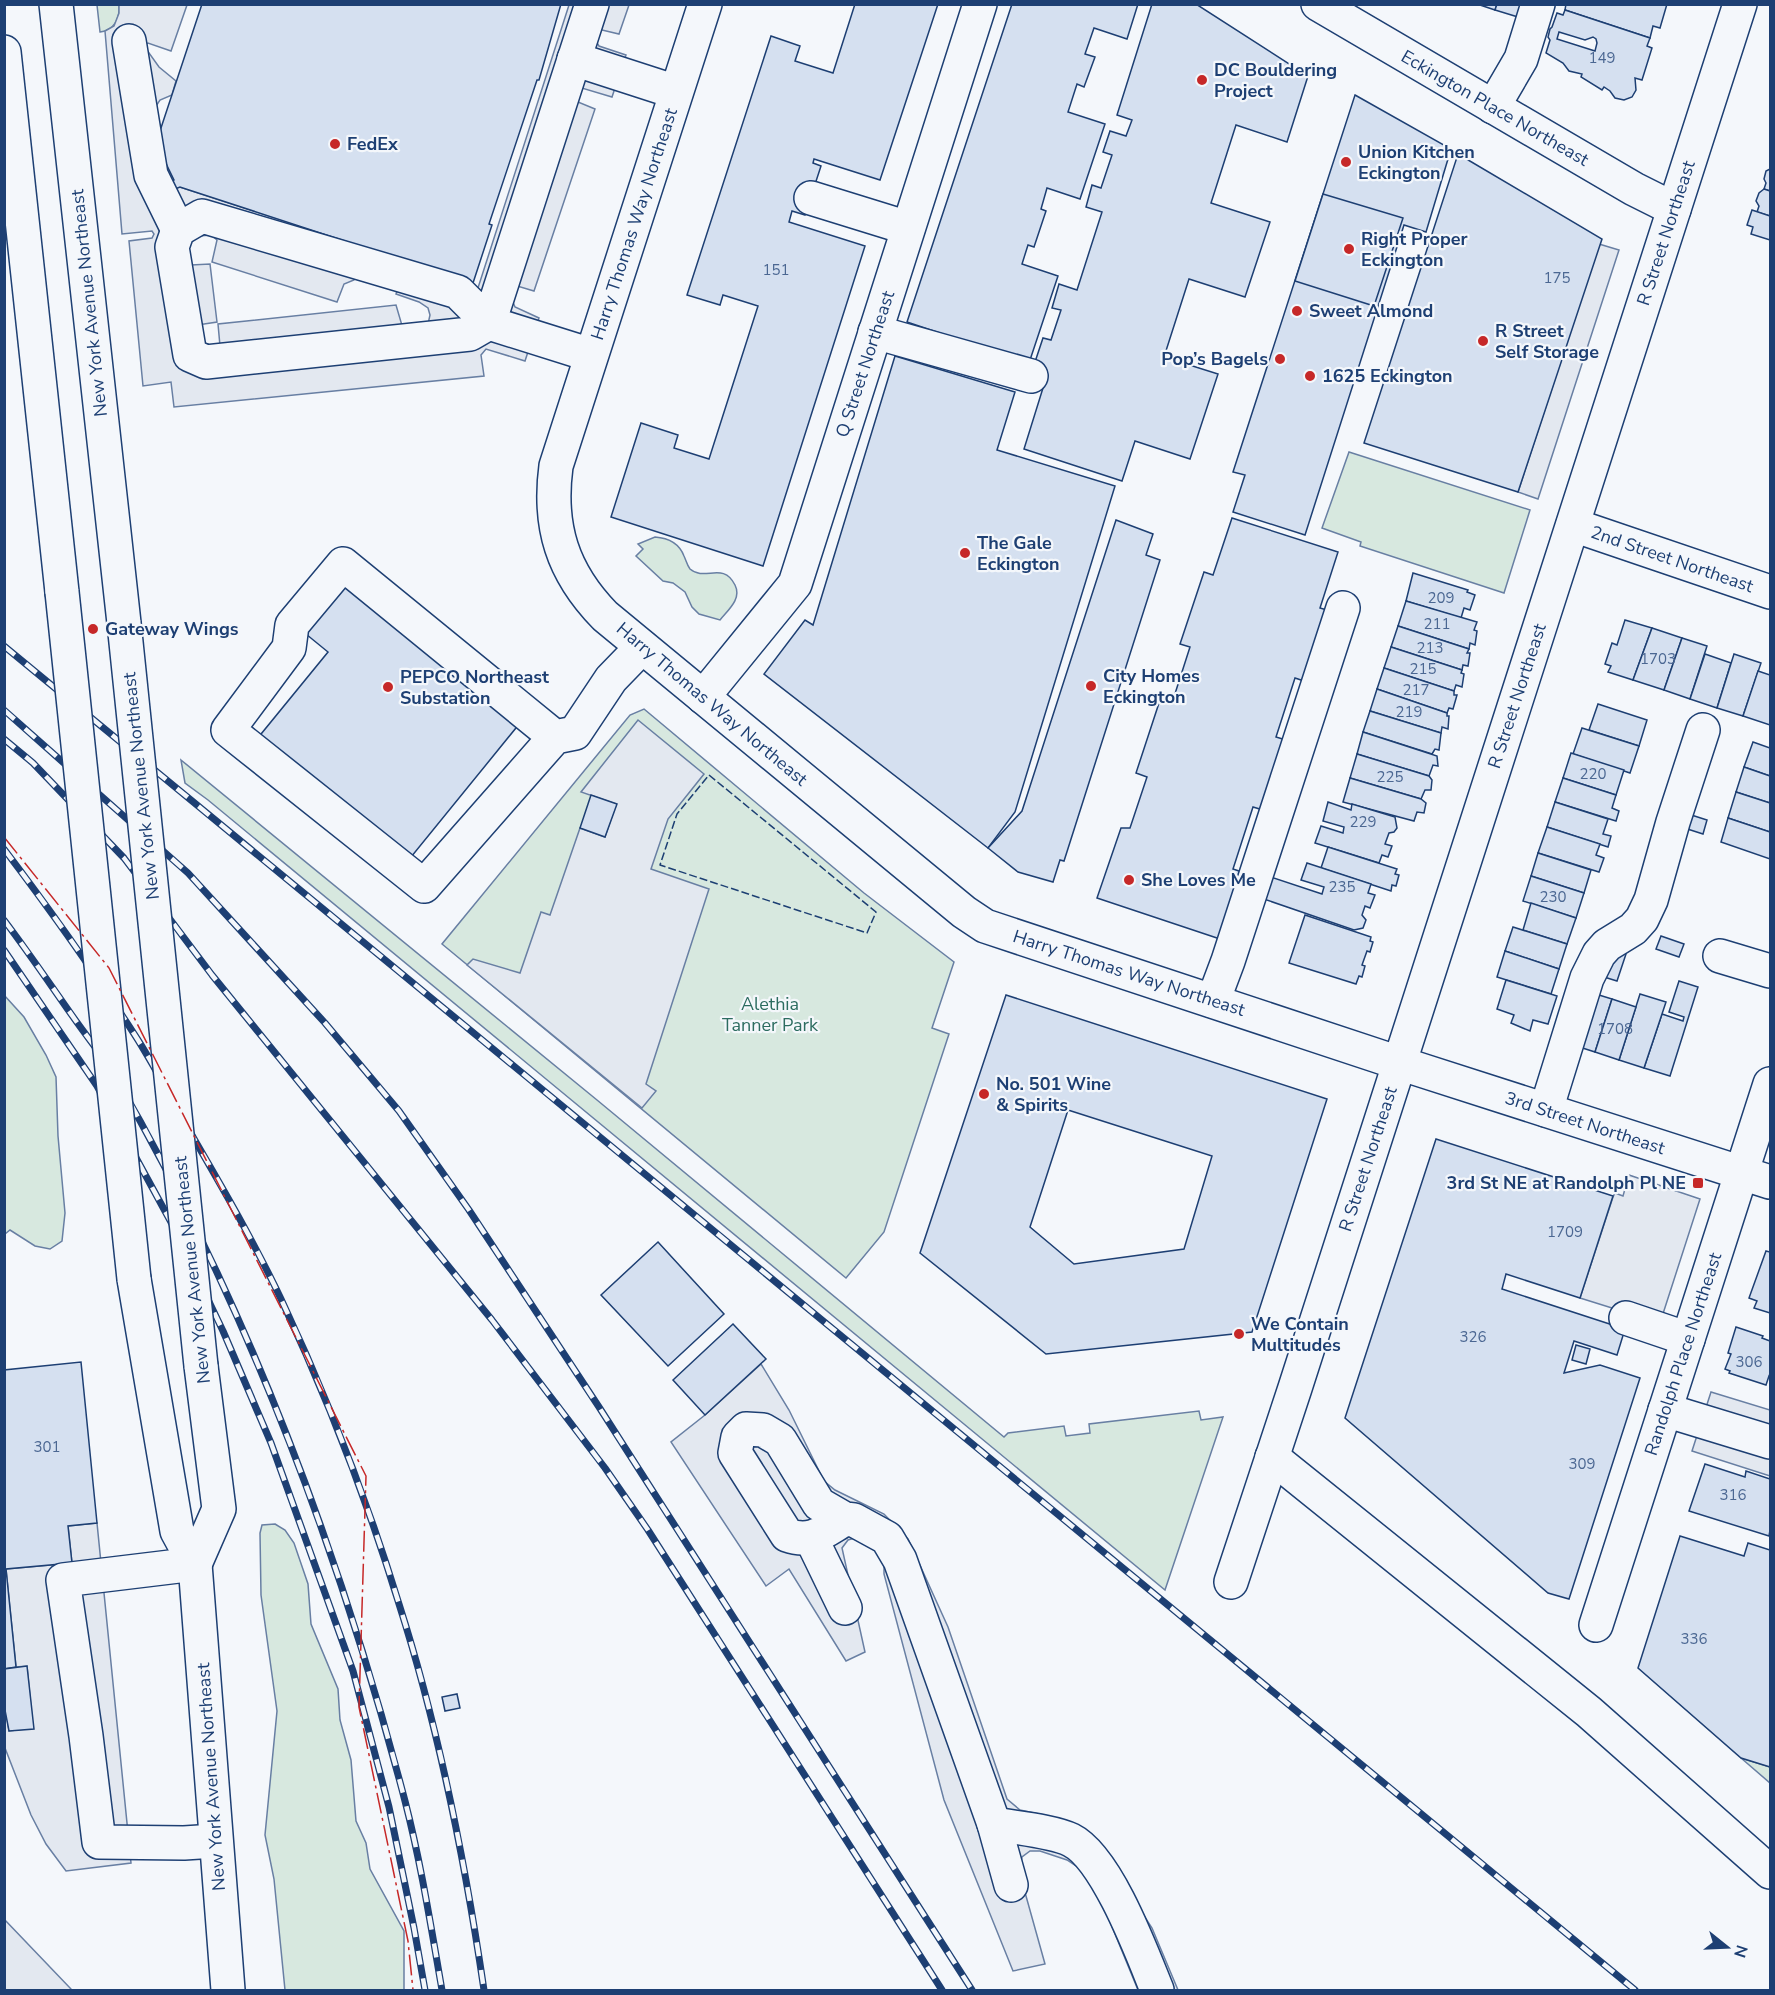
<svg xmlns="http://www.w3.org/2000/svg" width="1775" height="1995" font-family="'Nunito Sans',sans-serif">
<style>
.green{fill:#d7e8df;stroke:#687fa3;stroke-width:1.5}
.parking{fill:#e3e8f0;stroke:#687fa3;stroke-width:1.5;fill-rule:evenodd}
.building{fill:#d5e0f0;stroke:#1d3f73;stroke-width:1.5;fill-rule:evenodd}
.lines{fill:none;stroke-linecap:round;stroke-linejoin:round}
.minor-casing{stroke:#1d3f73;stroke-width:36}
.highway-casing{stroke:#1d3f73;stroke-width:36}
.minor{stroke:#f4f7fb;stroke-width:33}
.highway{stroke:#f4f7fb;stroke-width:33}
.rail-casing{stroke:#1d3f73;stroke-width:7}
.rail{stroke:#f4f7fb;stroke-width:4.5;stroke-dasharray:14;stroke-linecap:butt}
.highway-bridge-casing{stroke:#1d3f73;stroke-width:36;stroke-linecap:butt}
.highway-bridge{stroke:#f4f7fb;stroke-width:33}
.fence{stroke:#1d3f73;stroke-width:1.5;stroke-dasharray:8 3;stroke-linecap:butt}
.power{stroke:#c62828;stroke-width:1.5;stroke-dasharray:21 4.5 3 4.5;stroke-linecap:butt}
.poi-dot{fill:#c62828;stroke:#f4f7fb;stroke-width:2}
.labels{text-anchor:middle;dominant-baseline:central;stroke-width:4.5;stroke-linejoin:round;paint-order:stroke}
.number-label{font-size:15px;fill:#4b6792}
.poi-label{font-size:18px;font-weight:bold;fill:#1d3f73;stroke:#f4f7fb;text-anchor:start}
.street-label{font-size:18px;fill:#1d3f73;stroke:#f4f7fb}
.park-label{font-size:18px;fill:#2c6c60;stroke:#f4f7fb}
</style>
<rect width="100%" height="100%" fill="#f4f7fb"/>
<g class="green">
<path d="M97,5H119C120,18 115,30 100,32Z"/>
<path d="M1349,452L1530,510L1504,593L1360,546L1361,542L1322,528Z"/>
<path d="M655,537C669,538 679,543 684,556C686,560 687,565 690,569C705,582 723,561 735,585C742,599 728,610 720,620L699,614L692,607L685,592L673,583L663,581L636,556L643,549L638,544Z"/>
<path d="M644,709L864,893L954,962L932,1028L949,1034L884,1232L846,1278L442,944L630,715Z"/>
<path d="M181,760L597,1100L1004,1437L1008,1433L1064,1426L1066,1436L1090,1433L1089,1424L1199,1411L1201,1420L1223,1417L1165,1590L208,800L185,783Z"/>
<path d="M4,995L24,1017L46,1055L56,1077L58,1136L65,1213L62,1241L50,1249L35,1246L10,1230L5,1234Z"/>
<path d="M275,1524L285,1530L294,1543L308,1584L311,1624L338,1689L340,1720L351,1760L356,1821L366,1843L370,1869L404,1931V1990H285L274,1879L265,1835L277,1711L261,1595L260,1533L262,1525Z"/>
<path d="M1741,1758L1770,1767V1783Z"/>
</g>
<g class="parking">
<path d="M119,5H187L171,51L148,43L144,46L159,67L176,81L172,95L160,100L152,112L158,151L180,187L462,279L477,291L569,5H629L619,34L598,29L592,35L599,46L626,55L612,97L582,88L573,100L595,109L534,291L514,285L508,290L515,307L539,318L525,361L486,349L481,355L484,376L174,407L171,382L143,386L129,241L152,238L154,234L152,231L122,234L105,31L114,26L119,13ZM211,235L217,240L212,262L337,302L344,284L354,280L358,265L401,279L396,294L419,302L428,308L430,315L428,324L403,329L396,305L218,324L220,346L207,350L197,325L217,322L210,264L191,265L183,256L189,243L199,236Z"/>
<path d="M1599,244L1619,250L1538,499L1518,492Z"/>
<path d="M638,720L704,774L668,819L651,869L709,889L646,1084L656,1091L642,1108L467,965L473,959L520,973L541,912L550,915L580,828L605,837L616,804L581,792Z"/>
<path d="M1629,1175L1700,1199L1660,1323L1580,1298L1613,1197L1615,1193L1623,1196Z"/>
<path d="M761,1364L789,1410L824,1481L835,1490L884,1514L908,1539L948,1627L1007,1799L1020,1810L1048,1816L1052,1822L1096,1841L1152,1928L1178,1990H1138L1097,1890L1085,1872L1067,1860L1040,1851H1030L1022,1857L1019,1871L1045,1964L1013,1971L944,1800L884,1574V1558L880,1550L858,1537L848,1540L842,1548L865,1652L846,1661L789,1569L766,1586L671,1442L705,1415Z"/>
<path d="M1711,1392L1770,1410V1476L1692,1451Z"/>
<path d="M97,1523L131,1863L66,1871L46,1844L31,1815L5,1748V1705L9,1731L33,1728L27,1666L16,1667L6,1569L72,1563L68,1526Z"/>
<path d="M4,1919L71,1989V1990H5Z"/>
</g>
<g class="building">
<path d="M202,4H561L539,80H537L489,224L492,225L473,283L180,187L175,189L171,182L174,180L156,143Z"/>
<path d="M855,4H938L880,180L814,159L813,163L821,166L805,215L792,211L789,222L865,246L763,566L611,517L641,423L678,435L674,448L709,459L758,306L723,295L720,305L687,295L771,36L800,46L795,61L833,73Z"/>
<path d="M1012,4H1138L1127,39L1094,28L1085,54L1095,57L1084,87L1077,84L1068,112L1105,124L1080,199L1047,188L1041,209L1046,211L1034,247L1028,245L1022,264L1058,276L1029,363L907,322Z"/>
<path d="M1152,4H1196L1308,76L1287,142L1236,125L1211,203L1270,222L1245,297L1189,279L1164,357L1218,374L1190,459L1135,441L1122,481L1024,449L1043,388L1028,383L1043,338L1051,340L1061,310L1052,308L1059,284L1077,290L1102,212L1086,207L1092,185L1101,188L1112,155L1103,152L1110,131L1126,136L1132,120L1117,115Z"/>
<path d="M1477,4H1497L1495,10Z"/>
<path d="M1497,4H1522L1518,17L1495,10Z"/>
<path d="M1566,4H1667L1660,28L1653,26L1650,38L1565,10Z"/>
<path d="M1565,10L1650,38L1647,46L1652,48L1642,80L1635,78L1636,90L1632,97L1624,100L1615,98L1610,91L1604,87L1602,90L1581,77L1582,74L1569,71L1563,63L1546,53L1550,40L1548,37L1550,29L1552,27L1557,13L1563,15ZM1559,32L1585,40L1593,37L1596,39L1597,43L1595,51L1557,39Z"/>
<path d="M1355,95L1451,149L1426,232L1404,225L1305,535L1233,512L1245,475L1233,472Z"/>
<path d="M1458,154L1602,239L1518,492L1364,443Z"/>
<path d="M1770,169V191L1764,189L1766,183L1764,179L1766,171Z"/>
<path d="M1764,189L1770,191V216L1757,212L1759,206L1756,201L1759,193Z"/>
<path d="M1323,194L1403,218L1374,306L1295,281Z"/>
<path d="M1752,210L1770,216V240L1751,234L1753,227L1747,225Z"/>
<path d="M895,356L1015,392L997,450L1115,486L1015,812L988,848L764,674L805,620L813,625Z"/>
<path d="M1232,518L1338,552L1320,608L1327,610L1304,681L1295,678L1276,737L1286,740L1263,810L1253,807L1233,869L1242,872L1220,939L1097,898L1121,828H1130L1147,777L1136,773L1160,700L1172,703L1190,647L1180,644L1204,572L1213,575Z"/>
<path d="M1116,520L1153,534L1146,555L1160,560L1064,861L1060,860L1053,882L1018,872L988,848L1022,811Z"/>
<path d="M1413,573L1468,590L1467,592L1475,595L1470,610L1464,608L1461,618L1406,601Z"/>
<path d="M343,578L520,723L407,862L257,739L328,652L301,630Z"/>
<path d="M1406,601L1477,622L1474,630L1477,631L1475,645L1470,643L1469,649L1398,626Z"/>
<path d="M1625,620L1652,628L1633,680L1608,672L1611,666L1605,664L1612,643L1617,645Z"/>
<path d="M1398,626L1469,649L1467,653H1470L1468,666L1463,665L1462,670L1391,647Z"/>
<path d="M1652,628L1682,638L1664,690L1633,680Z"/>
<path d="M1682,638L1707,646L1690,699L1664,690Z"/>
<path d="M1391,647L1462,670L1461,673L1464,674L1462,687L1456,685L1454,691L1384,668Z"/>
<path d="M1705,654L1731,663L1717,708L1690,699Z"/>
<path d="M1734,654L1761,663L1743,716L1717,708Z"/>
<path d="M1384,668L1454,691V695H1457L1453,709L1449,708L1447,713L1377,689Z"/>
<path d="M1758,671L1770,675V725L1743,716Z"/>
<path d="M1377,689L1447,713V716H1449L1448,729L1442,727L1441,733L1370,711Z"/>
<path d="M1598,704L1647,720L1639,746L1589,730Z"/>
<path d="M1370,711L1441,733L1439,750L1435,749L1432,754L1363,732Z"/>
<path d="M1582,728L1639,746L1630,773L1573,754Z"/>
<path d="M1363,732L1437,756L1438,766L1433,765L1429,776L1357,754Z"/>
<path d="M1753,742L1770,748V776L1744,767Z"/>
<path d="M1571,753L1624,770L1616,795L1563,778Z"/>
<path d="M1357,754L1429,776L1432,780L1431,790H1425L1421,799L1350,778Z"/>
<path d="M1744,767L1770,776V803L1736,792Z"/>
<path d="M1350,778L1421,799L1426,803L1424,813L1417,812L1414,821L1343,802Z"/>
<path d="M1563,778L1616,795L1612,808L1619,811L1616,821L1555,802Z"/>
<path d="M1736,792L1770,803V832L1728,818Z"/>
<path d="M591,795L617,804L605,837L580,828Z"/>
<path d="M1328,802L1351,810L1352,804L1395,817L1397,828L1394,832L1389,833L1385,844L1392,846L1388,857L1382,855L1379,863L1315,843L1321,826L1343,833L1344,827L1323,821Z"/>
<path d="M1555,802L1608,819L1603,834L1611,836L1608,847L1547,827Z"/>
<path d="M1682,812L1707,820L1703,834L1678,826Z"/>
<path d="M1728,818L1770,832V859L1721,842Z"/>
<path d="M1547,827L1600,844L1596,855L1604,858L1599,872L1538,853Z"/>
<path d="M1328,847L1397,869L1395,874L1399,875L1396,886L1392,885L1391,891L1321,868Z"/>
<path d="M1538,853L1591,870L1584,893L1531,876Z"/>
<path d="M1307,863L1371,884L1368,893L1375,895L1370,908L1365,906L1362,915L1366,920L1363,928L1354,930L1261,898L1268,876L1322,894L1324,887L1301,880Z"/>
<path d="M1531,876L1584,893L1576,918L1523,901Z"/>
<path d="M1531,903L1576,918L1567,944L1523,930Z"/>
<path d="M1305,915L1371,937L1370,941L1373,942L1370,952L1367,951L1362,965L1365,966L1362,977L1359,976L1356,984L1289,963Z"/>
<path d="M1513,927L1567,944L1559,969L1505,951Z"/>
<path d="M1661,936L1684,944L1679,957L1656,949Z"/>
<path d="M1613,950L1626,954L1617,981L1604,977Z"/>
<path d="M1505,951L1559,969L1551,994L1497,977Z"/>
<path d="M1506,980L1557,996L1548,1024L1533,1020L1530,1031L1511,1023L1514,1015L1497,1009Z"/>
<path d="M1679,981L1698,987L1670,1076L1644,1068L1662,1014L1683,1021L1684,1017L1669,1012Z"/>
<path d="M1586,991L1612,999L1595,1052L1570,1044Z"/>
<path d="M1640,994L1666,1002L1644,1068L1619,1060Z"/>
<path d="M1006,995L1327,1099L1252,1332L1046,1354L920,1253ZM1068,1110L1212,1156L1184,1249L1074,1264L1030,1227Z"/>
<path d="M1612,999L1636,1007L1619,1060L1595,1052Z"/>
<path d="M1436,1139L1613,1196L1580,1298L1506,1274L1502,1289L1625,1329L1617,1355L1574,1341L1564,1373L1600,1365L1640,1378L1569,1599L1548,1593L1345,1418Z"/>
<path d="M658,1242L724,1314L668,1366L601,1295Z"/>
<path d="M1766,1251L1770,1252V1313L1754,1308L1757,1301L1749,1298Z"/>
<path d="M733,1324L766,1359L705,1415L673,1380Z"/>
<path d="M1736,1327L1763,1336L1762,1338L1770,1341V1377L1769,1376L1766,1385L1729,1373L1730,1371L1725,1369L1731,1354L1728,1353Z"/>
<path d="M1576,1345L1590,1349L1586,1364L1572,1360Z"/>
<path d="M81,1362L97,1523L68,1526L72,1563L6,1569L16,1667L4,1669V1370Z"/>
<path d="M1705,1464L1745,1477L1746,1471L1770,1479V1530L1769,1536L1689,1511Z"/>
<path d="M1680,1536L1744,1556L1748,1543L1770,1550V1767L1741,1758L1638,1668Z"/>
<path d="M27,1666L34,1729L9,1731L4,1705V1669Z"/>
<path d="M457,1694L460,1708L445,1711L442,1697Z"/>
</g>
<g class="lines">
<g class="minor-casing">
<g id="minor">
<path d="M705,4L556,466C548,526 562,572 605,616L964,912L985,926L1399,1063L1770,1182"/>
<path d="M1318,4L1634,189L1674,209"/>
<path d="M129,41L151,175L178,230"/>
<path d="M574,59L676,92"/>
<path d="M1493,107L1521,59L1538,4"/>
<path d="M811,198L908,228"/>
<path d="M875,332L1031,376"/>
<path d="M591,355L489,323L458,292L202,216L178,230L172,247L190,355L206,362L470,334L489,323L592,4"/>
<path d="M1573,525L1770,592"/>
<path d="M703,697L795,584L980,4"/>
<path d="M555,737L343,564L292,625L289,648L228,730L424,886L555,737L575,733L611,679L642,647"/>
<path d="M1720,956L1770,971"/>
<path d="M1213,1001L1228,961L1343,608"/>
<path d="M1546,1110L1587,978L1599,954L1607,945L1633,929L1642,919L1651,900L1673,822L1703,730"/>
<path d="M1626,1318L1688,1339"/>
<path d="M1665,1410L1770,1442"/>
<path d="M1272,1457L1589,1712L1770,1872"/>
<path d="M845,1519C824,1531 812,1544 787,1535L735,1453L738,1437L746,1429L763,1430L780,1440L819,1504L845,1519L854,1520L887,1538L900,1560L994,1824L1011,1885"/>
<path d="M811,1538L845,1608"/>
<path d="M195,1564L63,1580L86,1736L99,1842L184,1843L215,1841"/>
<path d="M1231,1582L1295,1388L1740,4"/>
<path d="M1596,1625L1770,1084"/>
<path d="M994,1824C1016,1828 1052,1831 1071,1840C1107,1858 1142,1953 1157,1990"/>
</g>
</g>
<g class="highway-casing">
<g id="highway">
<path d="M56,4L124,623"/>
<path d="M4,52L62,592"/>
<path d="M134,1279L177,1531L195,1564L228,1990"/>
<path d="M195,1564L219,1509L201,1366"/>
</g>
</g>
<use href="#minor" class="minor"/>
<use href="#highway" class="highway"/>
<g class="rail-casing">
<g id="rail">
<path d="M4,646L1635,1990"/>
<path d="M4,710L188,873L325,1023L399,1111L469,1210L599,1407L972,1990"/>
<path d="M4,739L33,763L124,858L212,975L492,1320L605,1468L648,1530L942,1990"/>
<path d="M4,849C51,911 96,974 138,1040C159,1074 177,1109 197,1144C226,1194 256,1246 281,1299C327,1397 367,1500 399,1604C439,1729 465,1861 484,1990"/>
<path d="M4,920C29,953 52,987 76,1021C88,1038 102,1055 113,1073C244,1299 339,1548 405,1801C421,1863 431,1927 442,1990"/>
<path d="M4,950L97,1086L172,1224L223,1331L271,1443L353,1671L389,1807L414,1928L425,1990"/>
</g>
</g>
<use href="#rail" class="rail"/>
<g class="highway-bridge-casing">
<g id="highway-bridge">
<path d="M62,592L134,1279"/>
<path d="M124,623L201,1366"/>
</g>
</g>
<use href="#highway-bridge" class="highway-bridge"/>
<path class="fence" d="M709,775L876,912L867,933L660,865L677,814Z"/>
<path class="power" d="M4,837L109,968L366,1476L359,1707L408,1941L413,1990"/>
</g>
<g class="poi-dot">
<circle cx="1202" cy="80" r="6"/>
<circle cx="335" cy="144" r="6"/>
<circle cx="1346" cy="162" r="6"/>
<circle cx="1349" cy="249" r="6"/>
<circle cx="1297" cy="311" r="6"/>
<circle cx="1483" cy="341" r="6"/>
<circle cx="1280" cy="359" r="6"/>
<circle cx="1310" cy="376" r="6"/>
<circle cx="965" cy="553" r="6"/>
<circle cx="93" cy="629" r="6"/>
<circle cx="1091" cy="686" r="6"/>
<circle cx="388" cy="687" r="6"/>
<circle cx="1129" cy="880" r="6"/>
<circle cx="984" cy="1094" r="6"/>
<rect x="1692" y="1177" width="12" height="12" rx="3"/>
<circle cx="1239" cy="1334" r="6"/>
</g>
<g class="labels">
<g class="number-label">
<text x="1602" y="58">149</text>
<text x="776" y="270">151</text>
<text x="1557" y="278">175</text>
<text x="1441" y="598">209</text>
<text x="1437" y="624">211</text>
<text x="1430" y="648">213</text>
<text x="1658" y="659">1703</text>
<text x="1423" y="669">215</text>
<text x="1416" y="690">217</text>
<text x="1409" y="712">219</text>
<text x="1593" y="774">220</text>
<text x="1390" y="777">225</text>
<text x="1363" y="822">229</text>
<text x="1342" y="887">235</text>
<text x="1553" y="897">230</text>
<text x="1615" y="1029">1708</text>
<text x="1565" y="1232">1709</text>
<text x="1473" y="1337">326</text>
<text x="1749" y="1362">306</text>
<text x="47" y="1447">301</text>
<text x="1582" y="1464">309</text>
<text x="1733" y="1495">316</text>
<text x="1694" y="1639">336</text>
</g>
<g class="poi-label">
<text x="1214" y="70">DC Bouldering<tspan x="1214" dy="21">Project</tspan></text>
<text x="347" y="144">FedEx</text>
<text x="1358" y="152">Union Kitchen<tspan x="1358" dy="21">Eckington</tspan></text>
<text x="1361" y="239">Right Proper<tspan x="1361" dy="21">Eckington</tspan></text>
<text x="1309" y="311">Sweet Almond</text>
<text x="1495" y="331">R Street<tspan x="1495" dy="21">Self Storage</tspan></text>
<text x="1268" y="359" text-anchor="end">Pop’s Bagels</text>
<text x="1322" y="376">1625 Eckington</text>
<text x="977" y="543">The Gale<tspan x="977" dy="21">Eckington</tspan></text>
<text x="105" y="629">Gateway Wings</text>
<text x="1103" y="676">City Homes<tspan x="1103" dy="21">Eckington</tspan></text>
<text x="400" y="677">PEPCO Northeast<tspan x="400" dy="21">Substation</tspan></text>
<text x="1141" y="880">She Loves Me</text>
<text x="996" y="1084">No. 501 Wine<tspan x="996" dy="21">&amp; Spirits</tspan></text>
<text x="1686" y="1183" text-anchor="end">3rd St NE at Randolph Pl NE</text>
<text x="1251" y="1324">We Contain<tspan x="1251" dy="21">Multitudes</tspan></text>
</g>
<g class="street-label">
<text transform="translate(1495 108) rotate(30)">Eckington Place Northeast</text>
<text transform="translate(634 224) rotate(-72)">Harry Thomas Way Northeast</text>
<text transform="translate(1666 233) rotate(-72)">R Street Northeast</text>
<text transform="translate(89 303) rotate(-96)">New York Avenue Northeast</text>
<text transform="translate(865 364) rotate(-72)">Q Street Northeast</text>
<text transform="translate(1672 559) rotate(19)">2nd Street Northeast</text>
<text transform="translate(1517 696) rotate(-72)">R Street Northeast</text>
<text transform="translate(712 704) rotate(40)">Harry Thomas Way Northeast</text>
<text transform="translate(141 786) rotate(-96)">New York Avenue Northeast</text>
<text transform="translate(1129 973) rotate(18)">Harry Thomas Way Northeast</text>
<text transform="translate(1585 1123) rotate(18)">3rd Street Northeast</text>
<text transform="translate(1368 1159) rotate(-72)">R Street Northeast</text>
<text transform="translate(192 1270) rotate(-96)">New York Avenue Northeast</text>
<text transform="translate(1683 1354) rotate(-72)">Randolph Place Northeast</text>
<text transform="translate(211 1777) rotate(-94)">New York Avenue Northeast</text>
</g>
<g class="park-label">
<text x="770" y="1004">Alethia<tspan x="770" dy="21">Tanner Park</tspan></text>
</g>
</g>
<rect width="1775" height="1995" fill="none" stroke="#1d3f73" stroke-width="12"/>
<g transform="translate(1727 1947) rotate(108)" stroke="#f4f7fb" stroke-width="4.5" paint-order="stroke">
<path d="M0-4.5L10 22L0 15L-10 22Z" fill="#1d3f73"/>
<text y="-9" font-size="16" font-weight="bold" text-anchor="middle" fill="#1d3f73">N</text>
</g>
</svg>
